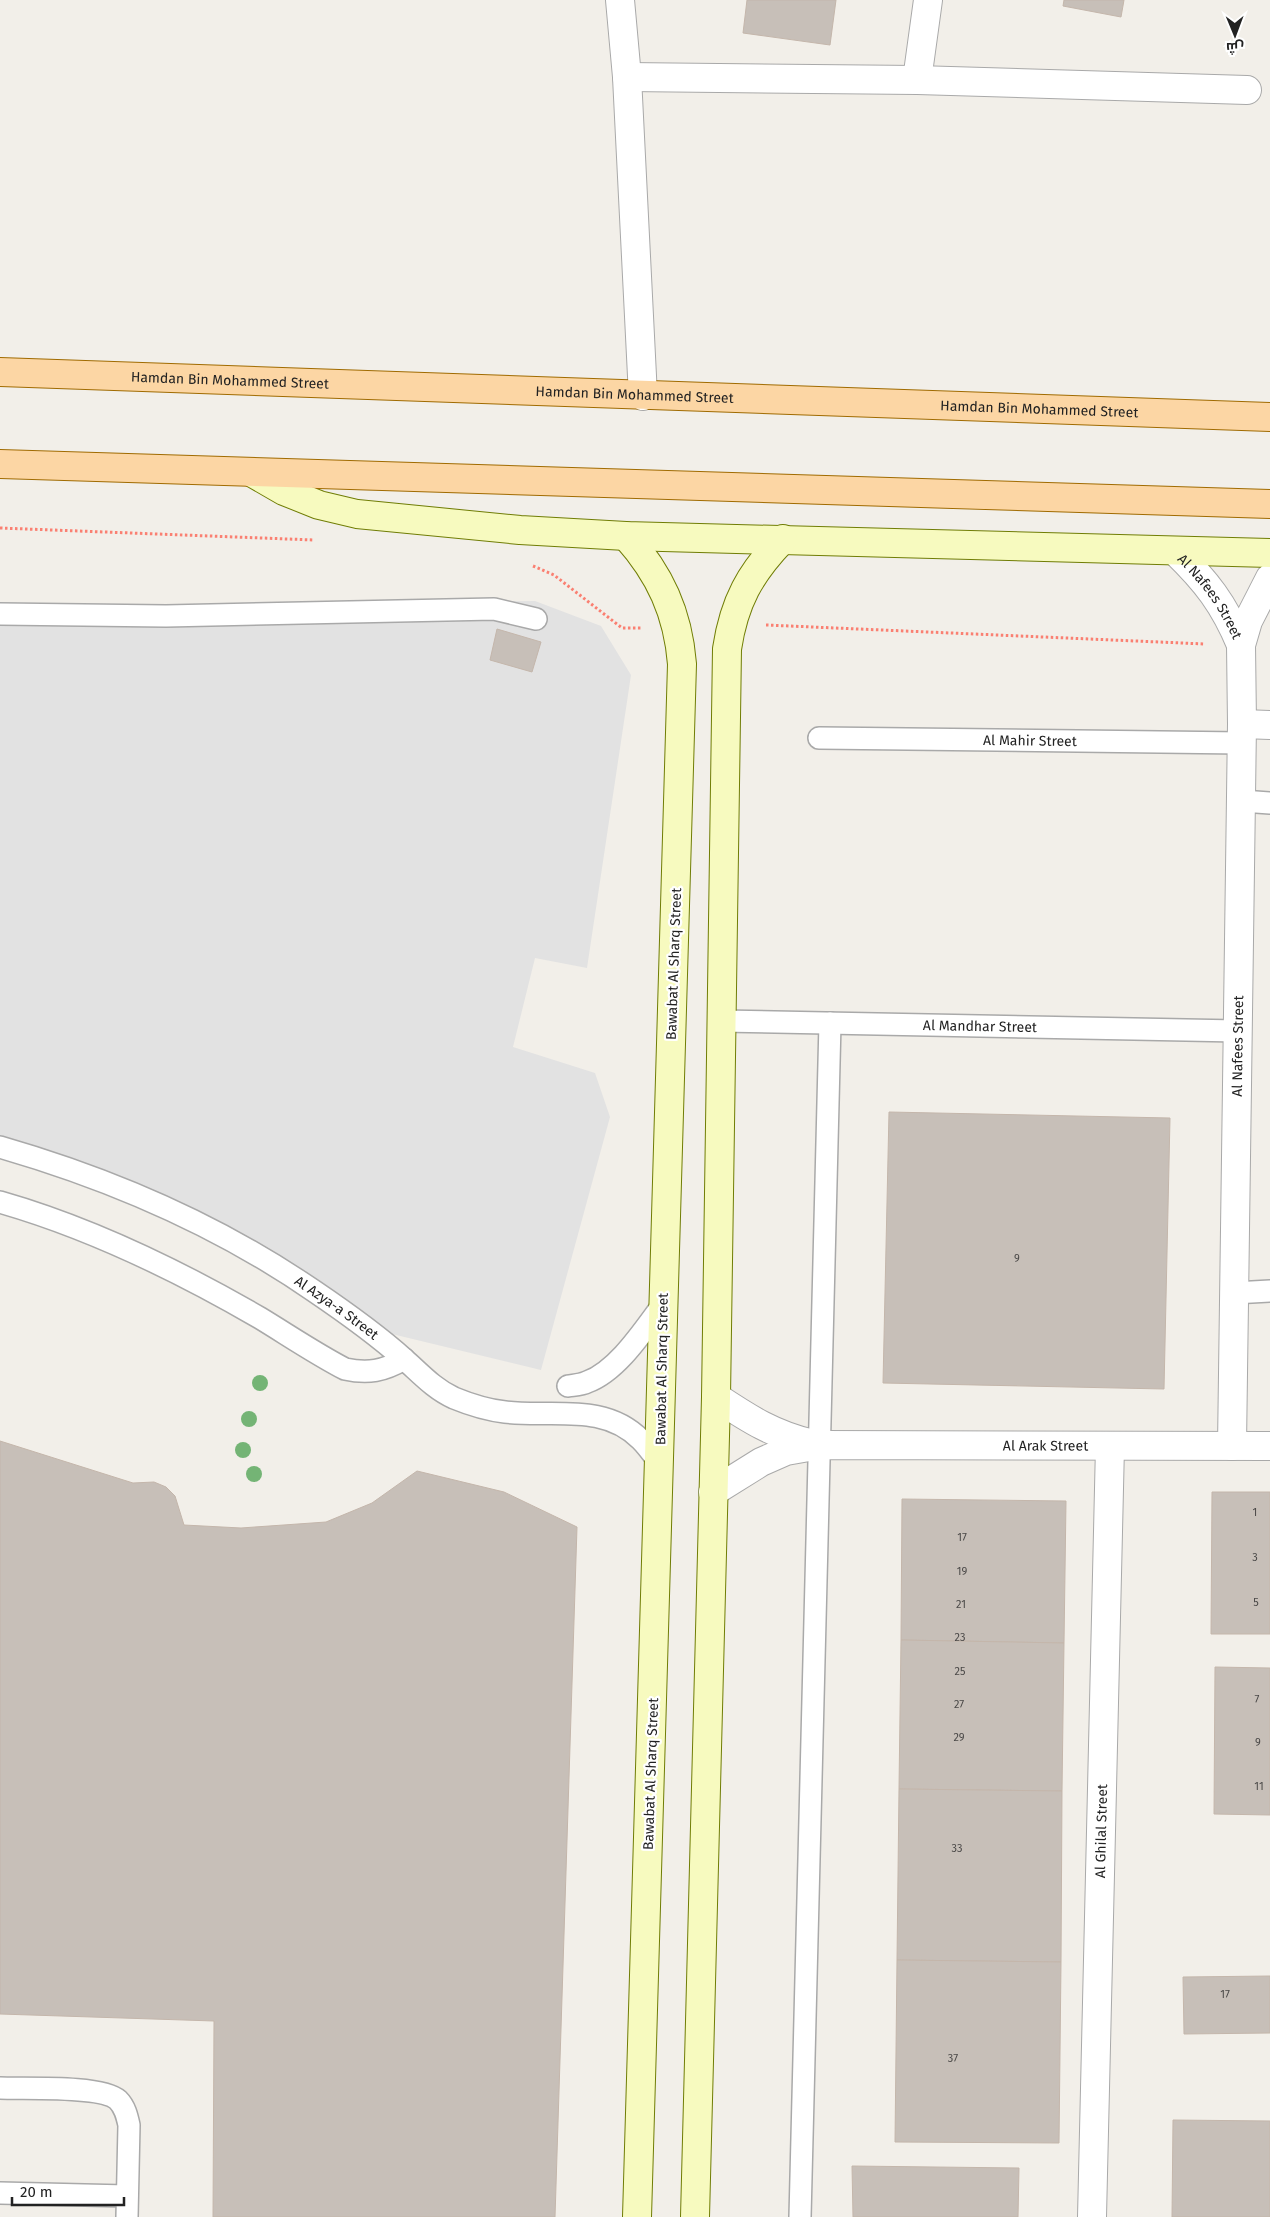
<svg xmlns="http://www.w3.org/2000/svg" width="1270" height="2217" font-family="'Fira Sans',Cairo,sans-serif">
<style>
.parking{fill:#e2e2e2}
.building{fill:#c7bfb8;stroke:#c4b6ab}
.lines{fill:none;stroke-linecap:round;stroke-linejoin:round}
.lane-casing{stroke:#a9a9a9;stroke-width:24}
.street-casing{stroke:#a9a9a9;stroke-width:30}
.secondary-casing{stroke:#707d05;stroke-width:30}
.primary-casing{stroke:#a06b00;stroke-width:30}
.path{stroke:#fa8072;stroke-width:3;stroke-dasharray:2.5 2.5;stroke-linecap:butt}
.lane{stroke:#fff;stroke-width:21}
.street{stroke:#fff;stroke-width:28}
.secondary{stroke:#f7fabf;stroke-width:28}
.primary{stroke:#fcd6a4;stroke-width:28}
.tree{fill:#74b475}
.labels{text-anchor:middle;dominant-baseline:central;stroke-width:4.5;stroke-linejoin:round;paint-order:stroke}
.number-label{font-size:11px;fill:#4b4948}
.street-label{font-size:14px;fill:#222;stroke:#fff}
</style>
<rect width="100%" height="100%" fill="#f2efe9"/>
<path class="parking" d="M535,601L601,626L631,675L587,968L535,958L513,1047L595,1073L610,1117L541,1370L392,1334L202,1213L0,1137V607Z"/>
<g class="building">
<path d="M747,0H836L830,45L743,33Z"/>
<path d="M1064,0H1124L1121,17L1063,6Z"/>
<path d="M497,629L541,642L532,672L490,660Z"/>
<path d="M889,1112L1170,1118L1164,1389L883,1383Z"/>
<path d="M0,1441L133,1483L154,1482L166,1487L175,1496L184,1525L241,1528L326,1522L372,1503L417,1471L504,1492L577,1527L555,2217H213L214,2021L0,2014Z"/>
<path d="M1212,1492H1270V1634H1211Z"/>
<path d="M902,1499L1066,1501L1064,1643L901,1640Z"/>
<path d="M901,1640L1064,1643L1062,1791L899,1789Z"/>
<path d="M1215,1667L1270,1668V1815L1214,1814Z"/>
<path d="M899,1789L1062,1791L1061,1962L897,1960Z"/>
<path d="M897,1960L1061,1962L1059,2143L895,2142Z"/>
<path d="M1270,1976V2033L1184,2034L1183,1977Z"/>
<path d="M1173,2120L1270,2121V2217H1172Z"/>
<path d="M852,2166L1019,2168L1018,2217H853Z"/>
</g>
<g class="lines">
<g class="lane-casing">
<g id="lane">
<path d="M0,614L166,616L494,609L536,619"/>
<path id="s1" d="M819,738L1242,743"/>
<path d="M1242,801L1270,803"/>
<path id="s2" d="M721,1021L1238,1031"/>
<path id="s3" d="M0,1147C111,1179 218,1225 314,1291C345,1312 376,1334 404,1359C420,1373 434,1389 454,1398C471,1405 487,1410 505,1412C551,1418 604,1402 641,1440C648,1447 654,1456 660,1463"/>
<path d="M0,1202C91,1228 179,1271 260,1318C288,1335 316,1354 345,1369C368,1374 384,1371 404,1359"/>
<path d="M1234,1293L1270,1291"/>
<path d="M568,1386C574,1385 581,1385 587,1382C618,1371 645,1328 664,1303"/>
<path d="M0,2088C24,2089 102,2085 118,2100C125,2107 127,2116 129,2125L127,2217"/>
<path d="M0,2193L127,2196"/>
<path d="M800,2217L830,1023"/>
</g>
</g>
<g class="street-casing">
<g id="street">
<path d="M620,0L627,77L643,396"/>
<path d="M627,77L917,80L1247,90"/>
<path d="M917,80L928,0"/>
<path id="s4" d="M1175,551C1206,581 1224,604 1241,645"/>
<path d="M1242,724L1270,725"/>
<path d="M716,1397C749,1419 774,1435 813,1444"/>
<path id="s5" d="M1232,1446L1242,724L1241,645L1248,621L1270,578"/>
<path id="s6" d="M713,1492L761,1462L786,1451L820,1445L1270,1446"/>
<path id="s7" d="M1092,2217L1110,1446"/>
</g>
</g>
<g class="secondary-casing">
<g id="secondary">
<path d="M251,472L284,491L319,505L357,514L520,530L626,536L1270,553"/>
<path d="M626,536C660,574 678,613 682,664L637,2217"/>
<path d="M695,2217L716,1397L727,649C734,602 750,573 783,539"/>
</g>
</g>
<g class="primary-casing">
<g id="primary">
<path id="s8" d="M0,372L1270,417"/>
<path d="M0,464L1270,504"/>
</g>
</g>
<g class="path">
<path d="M0,528L314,540"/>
<path d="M533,566L554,575L622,628H642"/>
<path d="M766,625L1205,644"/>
</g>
<use href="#lane" class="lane"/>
<use href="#street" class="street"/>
<use href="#secondary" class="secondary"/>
<use href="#primary" class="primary"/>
</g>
<g class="tree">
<circle cx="260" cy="1383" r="8"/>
<circle cx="249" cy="1419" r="8"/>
<circle cx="243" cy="1450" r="8"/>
<circle cx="254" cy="1474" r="8"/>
</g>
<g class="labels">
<g class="number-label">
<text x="1017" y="1258">9</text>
<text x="1255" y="1512">1</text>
<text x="962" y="1537">17</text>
<text x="1255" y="1557">3</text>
<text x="962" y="1571">19</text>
<text x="1256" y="1602">5</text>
<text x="961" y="1604">21</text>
<text x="960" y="1637">23</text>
<text x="960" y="1671">25</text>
<text x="1257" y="1699">7</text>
<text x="959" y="1704">27</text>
<text x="959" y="1737">29</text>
<text x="1258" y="1742">9</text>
<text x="1259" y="1786">11</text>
<text x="957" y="1848">33</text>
<text x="1225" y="1994">17</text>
<text x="953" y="2058">37</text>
</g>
<g class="street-label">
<text stroke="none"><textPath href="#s8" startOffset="230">Hamdan Bin Mohammed Street</textPath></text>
<text stroke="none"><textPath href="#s8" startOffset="635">Hamdan Bin Mohammed Street</textPath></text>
<text stroke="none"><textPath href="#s8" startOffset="1040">Hamdan Bin Mohammed Street</textPath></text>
<text stroke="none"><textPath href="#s4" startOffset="58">Al Nafees Street</textPath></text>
<text stroke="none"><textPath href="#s1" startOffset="211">Al Mahir Street</textPath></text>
<text transform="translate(674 964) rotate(-88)">Bawabat Al Sharq Street</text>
<text stroke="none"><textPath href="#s2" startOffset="259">Al Mandhar Street</textPath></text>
<text stroke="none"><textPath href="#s5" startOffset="400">Al Nafees Street</textPath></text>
<text stroke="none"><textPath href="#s3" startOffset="375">Al Azya-a Street</textPath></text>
<text transform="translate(662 1369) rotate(-89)">Bawabat Al Sharq Street</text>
<text stroke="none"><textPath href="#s6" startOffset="344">Al Arak Street</textPath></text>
<text transform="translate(651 1774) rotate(-88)">Bawabat Al Sharq Street</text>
<text stroke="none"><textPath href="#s7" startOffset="386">Al Ghilal Street</textPath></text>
</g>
</g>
<g transform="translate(1235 35) rotate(179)" stroke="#ffffff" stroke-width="4" paint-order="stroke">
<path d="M0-4L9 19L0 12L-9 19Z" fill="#222222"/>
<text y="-8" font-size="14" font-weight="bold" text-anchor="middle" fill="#222222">ش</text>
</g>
<path d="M12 2197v8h112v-8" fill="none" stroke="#222222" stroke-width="2.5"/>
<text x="20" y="2197" font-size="15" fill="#222222" stroke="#ffffff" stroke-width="4" paint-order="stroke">20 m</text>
</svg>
